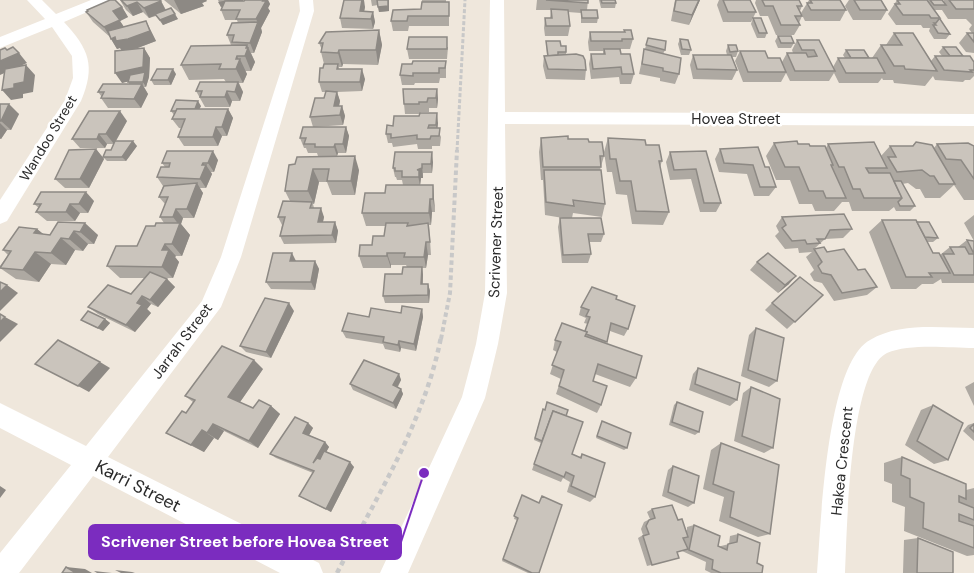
<svg xmlns="http://www.w3.org/2000/svg" width="974" height="573" font-family="'DM Sans',sans-serif">
<style>
.lines{fill:none;stroke-linecap:round;stroke-linejoin:round}
.path-far2{stroke:#c8c8c8;stroke-width:3;stroke-dasharray:4 2;stroke-linecap:butt}
.path-far1{stroke:#c8c8c8;stroke-width:4;stroke-dasharray:4.5 3;stroke-linecap:butt}
.path{stroke:#c8c8c8;stroke-width:4.5;stroke-dasharray:5 4;stroke-linecap:butt}
.minor{fill:#fff;fill-rule:evenodd}
.wall{fill:#aea9a2}
.shaded-wall{fill:#8d8984}
.building{fill:#cac4bc;stroke:#8d8984;stroke-width:1.5}
.labels{text-anchor:middle;dominant-baseline:central;stroke-width:5;stroke-linejoin:round;paint-order:stroke}
.far-street-label{font-size:14px;fill:#2b2b2b;stroke:#fff}
.street-label{font-size:15px;fill:#2b2b2b;stroke:#fff}
.near-street-label{font-size:18px;fill:#2b2b2b;stroke:#fff}
.leader{fill:none;stroke:#7b2cbf;stroke-width:2}
.callout-dot{fill:#7b2cbf;stroke:#fff;stroke-width:2}
.callout{fill:#7b2cbf;stroke:#7b2cbf;stroke-width:2}
.callout-label{font-size:16px;text-anchor:middle;font-weight:bold;fill:#fff}
</style>
<rect width="100%" height="100%" fill="#efe7dc"/>
<g class="lines">
<path class="path-far2" d="M457,151L465,0"/>
<path class="path-far1" d="M441,339L450,293L457,150"/>
<path class="path" d="M337,573C376,498 425,421 441,337"/>
<g class="minor">
<path d="M27,0H42L56,14L91,0H110L108,3L64,22C89,49 96,66 81,101L7,221L0,224V200L65,100L73,78L72,56L52,27L0,48V37L45,19Z"/>
<path d="M299,0H313L314,11L241,257L221,307L108,457L319,563L323,573H280L93,476L19,573H0V553L71,465L0,428V403L86,446L202,301L221,257L300,11Z"/>
<path d="M490,0H504L505,112L974,114V126L505,124L507,293L498,344L485,398L408,573H380L462,397L476,344L485,293Z"/>
<path d="M974,328V348C950,348 910,343 887,353C849,371 847,532 845,573H817C821,525 826,364 870,340C900,322 940,328 974,328Z"/>
</g>
</g>
<g class="wall">
<path d="M120,0L161,1L166,10L178,19L163,25L156,16L149,18L143,12L133,16L126,10Z"/>
<path d="M164,0H206L207,1L202,3L204,6L181,14Z"/>
<path d="M218,0H243V1L245,0H268L270,4L268,8L270,11L261,28L262,32L254,53H251L255,62L251,71H245L247,74L243,83H239L243,92L240,101H232L230,107H205L196,91L226,82L224,79L189,80L181,65L231,45L227,35L238,23L237,20H225L221,10L222,6L221,7Z"/>
<path d="M371,0H389V11L379,12L378,5L372,6Z"/>
<path d="M422,0H446V2H449V26H409L408,31H393L391,21L421,9Z"/>
<path d="M537,0H588L587,10L598,18L597,23H581V13L568,12L570,26L568,36H545L544,28L545,18H550L551,10H536Z"/>
<path d="M599,0H615L616,3L615,8H601Z"/>
<path d="M675,0H700L689,25L671,21Z"/>
<path d="M719,0H750L756,12L751,22H723L717,5Z"/>
<path d="M756,0H799L802,6L800,11L802,16L799,23L800,25L794,35H776L768,16H760L755,3Z"/>
<path d="M809,0H840L846,10L840,21H805L801,13Z"/>
<path d="M849,0H881L887,10L881,20H853L845,6Z"/>
<path d="M897,0H942L943,1L944,0H974V53L966,52L959,43L967,33H972L969,29L972,25L966,19H948L942,10H935L940,18L939,19L950,34L946,39H934L929,31L930,28H923L921,25H896L888,14Z"/>
<path d="M122,7L128,17L120,21L124,27L151,31L156,41L135,49L144,48L150,58L149,77L146,87H144L148,94L141,108H108L101,98L102,97L98,92L129,84L128,81L122,83V50L120,48L117,49L110,37L93,22L86,12Z"/>
<path d="M365,7L364,11L373,12L375,22L373,29L342,28L340,18Z"/>
<path d="M753,18L767,33L765,38H757L751,24Z"/>
<path d="M379,30L382,45L378,65L343,64L342,67H339V69L365,79L362,91L337,92L340,101L339,106H342L345,116L343,125L314,127H346L349,136L346,153H338L337,156H318L317,153H308L306,148H304L300,138L313,127L310,117L324,98L326,92H322L319,82L324,64L321,52L322,50L319,43Z"/>
<path d="M624,30L633,39L630,49H620V51L621,54L634,74L631,84H620L619,77L591,79L589,64L591,54H603V51H589L588,42L590,32H624Z"/>
<path d="M894,33L931,61L935,56H942L939,52L943,47L974,62V76L970,80H965L963,82L935,80L933,76L925,86L894,83L893,80H883L882,78L878,83H839L834,73L829,81H790L786,73L781,82H743L735,61L740,51L782,62L787,53H793L792,50L797,40H819L833,67L838,58H845L843,55L846,50L869,58H872L881,45H886Z"/>
<path d="M778,36L794,43L791,48H778L775,41Z"/>
<path d="M648,38L665,50L663,54L679,74L675,84L660,81V78L639,74L642,60Z"/>
<path d="M680,39L691,50L689,55H681L678,44Z"/>
<path d="M546,41L561,46L566,52V55L586,70L585,80L546,79L543,66L544,56H547Z"/>
<path d="M728,45L738,51L736,57H732L737,70L732,80L693,79L690,65L693,55H727L726,51Z"/>
<path d="M448,47L447,59H409L407,49Z"/>
<path d="M446,61V78H440L439,83H415L414,85H402L400,75L412,64Z"/>
<path d="M176,74L171,85H154L151,80Z"/>
<path d="M437,89L438,99L437,108H429V112H421L420,113L438,123L437,128L441,137L440,146H432V149H418L417,144L393,147L392,143H388L386,134L393,126L419,116L420,114H405L404,104Z"/>
<path d="M0,104L19,114L11,130H7L1,139H0Z"/>
<path d="M201,106L199,109H228L233,118L227,136H222L218,146H184L178,137L181,128H179L172,119L174,115L171,111Z"/>
<path d="M127,121L116,141L137,146L126,161H107L103,157L111,150L114,144H107L105,148H80L72,139Z"/>
<path d="M541,138L568,139L589,142L604,156L600,170L605,204L602,217L573,213L572,218L604,234L601,242H589L591,254L588,263H562L558,227L560,218H563L545,215L543,180H541L539,152Z"/>
<path d="M608,138L646,145L662,161L660,167L669,212L663,225L632,224L627,195L616,194L612,172H607L604,152Z"/>
<path d="M916,142L934,148L937,144L974,146V200H964L954,185L940,198H925L920,189H916L908,183L902,184L915,206L910,211H896L894,207L889,211H852L849,202H842L834,211H815L812,204H799L790,180H776L766,156L774,143L798,144L826,148L828,144L881,156L890,146H912Z"/>
<path d="M96,149L104,159L89,188H65L55,179Z"/>
<path d="M720,149L765,167L776,187L769,196H754L747,174L719,172L715,159Z"/>
<path d="M706,151L721,203L716,212H700L691,179L670,180L666,162L670,152Z"/>
<path d="M218,160L214,172H211L212,174L206,188H199L203,193L194,218H183L181,224L190,235L182,256H176L175,257L179,262L173,278H164L167,279L175,287L158,307L151,304L147,309L151,313L135,332L98,314L88,307L131,294L144,278H120L107,266L137,246L155,226L164,223L160,217L165,204L159,197L163,186L157,177L165,167L162,163Z"/>
<path d="M433,162L432,173H423V178H421L420,185H433L434,199L435,212H432L431,225H429L431,255H428L426,268H422L423,275V284H428L430,291L429,303H385L383,296L402,274L407,267L406,265H391V268H363L359,256L372,245L384,236L385,226H366L362,213L385,193L403,185L402,180H397L396,177H395L393,168Z"/>
<path d="M289,165L359,170L355,195H332L327,182H319L314,204H313L314,208L324,217L323,222H335L338,231L336,243L284,244L280,236L282,225L278,217L290,201L285,191Z"/>
<path d="M94,201L88,213H80L75,221H47L36,212L39,208L34,204Z"/>
<path d="M974,215V283H942L941,279L933,284H922L916,289H891L869,232L882,220L917,222L938,238L933,242H927L933,253L940,255L950,247H958L967,240L974,241L964,223Z"/>
<path d="M782,217L852,229L843,238L825,239L814,249L827,252L858,270L877,287L867,295L834,301L822,283L814,281L810,274L814,270L806,257L812,252L799,253L798,248L785,249L775,236L779,232L776,226Z"/>
<path d="M58,222L98,235L94,244H88L83,251L75,250L66,265L51,264L39,282L16,279L0,268V266L8,255L3,250L37,229L43,234L50,235Z"/>
<path d="M296,261H315L319,269L315,290L271,289L266,282Z"/>
<path d="M757,262L789,284L778,293L750,270Z"/>
<path d="M823,295L787,329L765,310L772,303Z"/>
<path d="M616,299L628,329L624,336L610,331L606,343L636,378L630,387L595,374L593,381L601,405L597,413L556,394L561,379L550,374L557,352L553,350L555,340L585,331L588,324L584,323L586,318L579,315L581,307Z"/>
<path d="M422,309L423,317L416,351L401,348L400,352L385,349L383,344L346,338L342,331L369,317Z"/>
<path d="M294,311L271,358L246,352L240,346Z"/>
<path d="M105,319L110,323L103,331L86,323L81,320Z"/>
<path d="M756,328L777,381L769,387L741,376L749,335Z"/>
<path d="M698,368L737,400L730,406L689,390L693,374Z"/>
<path d="M263,369L240,402L253,408L271,406L280,414L258,448L224,431L218,440L214,438L204,452L166,433L186,413L193,402L185,396Z"/>
<path d="M399,374L401,380L398,387L401,389L403,394L396,409L353,390L350,384Z"/>
<path d="M974,382V406L965,387Z"/>
<path d="M751,387L773,448L764,453L734,441L743,393Z"/>
<path d="M677,402L699,432L695,435L669,425L674,405Z"/>
<path d="M933,405L948,460L934,464L905,445L921,410Z"/>
<path d="M543,409L566,416L572,454L580,457L582,454L595,497L590,502L567,492L570,482L563,478L561,482L532,470L541,443L534,440Z"/>
<path d="M602,421L627,448L624,450L596,438Z"/>
<path d="M308,423L313,428L309,435L325,442L329,447L326,452L354,467L331,512L299,496L313,473L276,458L270,454Z"/>
<path d="M974,423V441L963,431L968,425Z"/>
<path d="M721,443L770,534L758,537L719,521L724,497L703,489L711,450Z"/>
<path d="M902,457L966,490L974,488V555L967,556L904,531L905,507L892,502V484L884,481V463Z"/>
<path d="M673,466L694,503L688,507L662,496L668,470Z"/>
<path d="M522,495L539,573H528L502,561L517,520L514,519Z"/>
<path d="M652,509L678,520L687,531V527L694,525L718,546L720,547L721,546L729,544L730,536L738,534L757,563L762,573H711L705,570L706,562L682,551L683,550L677,552L679,558L647,566L638,538L643,535L641,529L644,522L650,519L647,512Z"/>
<path d="M918,538L953,573H903L904,540Z"/>
</g>
<g class="shaded-wall">
<path d="M174,0H206L207,1L202,3L204,6L181,14Z"/>
<path d="M228,0H243V3L221,7L218,2Z"/>
<path d="M264,0H268L270,4L268,8L270,11L261,28L262,32L254,53L250,43L258,23L256,19Z"/>
<path d="M362,0H364L365,7L363,18L360,11Z"/>
<path d="M388,0H389V11L379,12L378,7Z"/>
<path d="M699,0H700L689,25L692,15Z"/>
<path d="M161,1L166,11L149,18L144,8Z"/>
<path d="M137,2L143,12L133,16L127,6Z"/>
<path d="M122,7L128,17L120,21L126,30L110,37L104,27L113,11Z"/>
<path d="M373,12L375,22L373,29L371,19Z"/>
<path d="M175,14L178,19L163,25L160,20Z"/>
<path d="M146,21L156,41L135,49L122,51L120,48L117,49L111,39Z"/>
<path d="M379,30L382,45L378,65L376,50Z"/>
<path d="M247,45L255,62L251,71L245,56Z"/>
<path d="M144,48L150,58L149,77L146,87L143,82V78L122,83L115,73Z"/>
<path d="M339,50L343,64L342,67L338,53Z"/>
<path d="M19,53L27,63L0,75V61Z"/>
<path d="M237,56L239,61L240,59L247,74L243,83L236,69V59Z"/>
<path d="M26,65L35,75L33,92L23,94V98L11,100L2,90L14,84Z"/>
<path d="M173,69L176,74L171,85L168,80Z"/>
<path d="M362,69L365,79L362,91L360,82Z"/>
<path d="M238,82L243,92L240,101L235,92Z"/>
<path d="M142,84L148,94L141,108L134,99Z"/>
<path d="M437,89L438,99L437,108L436,98Z"/>
<path d="M227,91L232,101L230,107L225,97Z"/>
<path d="M337,92L340,101L337,116L334,106Z"/>
<path d="M198,101L201,106L196,116L194,111Z"/>
<path d="M9,104L19,114L11,130L1,121Z"/>
<path d="M342,106L345,116L343,125L340,115Z"/>
<path d="M228,109L233,118L227,136L222,127Z"/>
<path d="M120,111L127,121L114,144L106,134Z"/>
<path d="M437,113L438,123L437,134L436,125Z"/>
<path d="M0,123L7,130L1,139L0,138Z"/>
<path d="M216,127L222,136L218,146L213,137Z"/>
<path d="M346,127L349,136L346,153L343,144Z"/>
<path d="M99,134L107,144L105,148L97,139Z"/>
<path d="M133,141L137,146L126,161L122,157Z"/>
<path d="M335,144L338,153L337,156L334,147Z"/>
<path d="M96,149L104,159L89,188L80,179Z"/>
<path d="M213,151L218,160L214,172L208,163Z"/>
<path d="M432,152L433,162L432,173L431,164Z"/>
<path d="M355,156L359,170L355,195L351,181Z"/>
<path d="M203,163L206,167V165L212,174L206,188L200,179Z"/>
<path d="M422,164L423,178H421L420,186L417,170Z"/>
<path d="M313,169L319,182L314,204L308,191Z"/>
<path d="M197,183L203,193L194,218L187,209Z"/>
<path d="M433,185L434,199L435,212L433,199Z"/>
<path d="M86,192L94,201L88,213L79,204Z"/>
<path d="M430,199L432,212L431,225L429,213Z"/>
<path d="M70,204L80,213L75,221L66,212Z"/>
<path d="M321,208L324,217L321,230L318,222Z"/>
<path d="M176,209L183,218L181,224L190,235L182,256L172,244L179,225L173,217Z"/>
<path d="M335,222L338,231L336,243L332,235Z"/>
<path d="M85,223L98,235L94,244L80,232Z"/>
<path d="M37,229L52,241L34,233Z"/>
<path d="M74,231L88,244L83,251L69,239Z"/>
<path d="M61,238L75,250L66,265L51,253Z"/>
<path d="M426,242L428,255L426,268L424,257Z"/>
<path d="M165,244L176,256L175,257L179,262L173,278L162,267V250Z"/>
<path d="M35,252L51,264L39,282L23,270Z"/>
<path d="M292,253L296,261H290Z"/>
<path d="M387,253L391,265V268L387,256Z"/>
<path d="M315,261L319,269L315,290L311,282Z"/>
<path d="M422,267L423,275L422,292L421,284Z"/>
<path d="M796,276L789,284L778,293L785,285Z"/>
<path d="M167,279L175,287L158,307L150,300Z"/>
<path d="M428,284L430,291L429,303L428,295Z"/>
<path d="M7,285L18,293L0,311V292Z"/>
<path d="M142,296L151,304L147,309L151,313L135,332L126,325L137,303Z"/>
<path d="M289,303L294,311L271,358L266,352Z"/>
<path d="M422,309L423,317L416,351L414,344Z"/>
<path d="M5,317L18,324L0,342V322Z"/>
<path d="M105,319L110,323L103,331L98,328Z"/>
<path d="M399,341L401,348L400,352L398,345Z"/>
<path d="M254,360L263,369L238,405L228,397Z"/>
<path d="M100,362L110,368L89,392L78,386Z"/>
<path d="M399,374L401,380L395,391L393,385Z"/>
<path d="M401,389L403,394L396,409L393,403Z"/>
<path d="M271,406L280,414L258,448L249,441Z"/>
<path d="M308,423L313,428L308,437L303,433Z"/>
<path d="M213,424L224,431L218,440L207,433Z"/>
<path d="M202,430L214,438L204,452L191,445Z"/>
<path d="M325,442L329,447L318,467L313,463Z"/>
<path d="M350,462L354,467L331,512L326,509Z"/>
<path d="M0,486L6,490L0,498Z"/>
<path d="M66,567L85,569L92,573H76Z"/>
<path d="M115,570L132,572L135,573H121Z"/>
<path d="M94,571L112,573H97Z"/>
</g>
<g class="building">
<path d="M110,0H115L122,7L113,11L120,20L104,27L86,12L88,11L87,10Z"/>
<path d="M121,0H160L161,1L144,8L137,2L127,6Z"/>
<path d="M245,0H264L263,1H266L256,19H236L240,10H221L225,1H244Z"/>
<path d="M344,0H362L360,11L373,12L371,19L340,18Z"/>
<path d="M377,0H388V6L378,7Z"/>
<path d="M546,0H588V3Z"/>
<path d="M601,0H615L616,3H602Z"/>
<path d="M676,0H699L692,15L674,11Z"/>
<path d="M723,0H750L756,12H728Z"/>
<path d="M762,0H799L802,6H797L802,16H795L800,25H781L773,6H765Z"/>
<path d="M810,0H840L846,10H811L807,3H812Z"/>
<path d="M854,0H881L887,10H860Z"/>
<path d="M897,0H927L940,18H931L929,15H903L895,4H900Z"/>
<path d="M930,0H942L946,5H934Z"/>
<path d="M949,0H974V9H956Z"/>
<path d="M422,2H449V16H408L407,21H391L393,10L421,9Z"/>
<path d="M171,8L175,14L160,20L155,14Z"/>
<path d="M551,9L568,10L570,26H546L545,18H552Z"/>
<path d="M581,10H597L598,18H582Z"/>
<path d="M753,18H761L767,33H759Z"/>
<path d="M939,19H940L950,34L938,33L933,25H936L934,23H936Z"/>
<path d="M146,21L150,31L128,39L116,41L115,37L111,39L108,31Z"/>
<path d="M258,22L250,43L232,42L234,35H227L232,23Z"/>
<path d="M379,30L376,50H339L338,53L321,52L323,43H319L326,32Z"/>
<path d="M624,30H631L633,39H622V41H591L590,32H625Z"/>
<path d="M894,33H913L937,71L905,69L904,66H894L881,45H902Z"/>
<path d="M967,33H974V42Z"/>
<path d="M778,36H791L794,43H781Z"/>
<path d="M409,37H447V49H407Z"/>
<path d="M648,38L666,41L665,50L646,45Z"/>
<path d="M680,39L688,40L691,50L682,49Z"/>
<path d="M797,40H819L835,71H795L787,53H806L808,57L817,56L814,50H802Z"/>
<path d="M546,41H560L561,46H566V52H558V55L548,56Z"/>
<path d="M247,45L246,48H248L245,56H237L236,59H240L236,69H219L221,64L181,65L191,46Z"/>
<path d="M728,45H736L738,51L730,52Z"/>
<path d="M13,47L19,53L0,61V50L5,48L7,50Z"/>
<path d="M943,47H956L963,56H950Z"/>
<path d="M144,48L143,67L115,73V51Z"/>
<path d="M604,49H620L621,54H630L634,74H622L621,67L593,69L591,54H605Z"/>
<path d="M644,49L681,58L679,74L663,71V68L642,64Z"/>
<path d="M846,50H864L869,58H851Z"/>
<path d="M740,51H765L768,58H780L786,72H748Z"/>
<path d="M576,54L583,56L585,60L586,70L548,69L544,56Z"/>
<path d="M693,55H731L737,70L697,69Z"/>
<path d="M935,56H970L974,62V70H970L972,72L944,70Z"/>
<path d="M838,58H877L885,73H846Z"/>
<path d="M413,61H446L445,68H439V73H413V76L400,75L402,64H412Z"/>
<path d="M324,64H338L337,69H362L360,82H319L320,68H323Z"/>
<path d="M26,65L24,82L14,84V88L2,90L5,69Z"/>
<path d="M157,69H173L168,80H151Z"/>
<path d="M145,72L143,82H128L130,75Z"/>
<path d="M200,82H238L235,92L227,91L225,97H200L202,91H196Z"/>
<path d="M103,84H142L134,99L101,98L104,92H98Z"/>
<path d="M403,89H437L436,98H428L427,102H419V104H404Z"/>
<path d="M326,91L337,92L334,106H342L340,115L310,117L315,98H324Z"/>
<path d="M176,100L198,101L195,109H177L176,111H171Z"/>
<path d="M0,104H9L1,121H0Z"/>
<path d="M177,109H228L222,127H216L213,137H178L185,119H172Z"/>
<path d="M89,111H120L106,134H99L97,139H72Z"/>
<path d="M420,113H437L436,125H429L428,128H440L439,136H431L430,139H417V135L391,138V134H386L387,125L393,126L394,116H419Z"/>
<path d="M303,127H346L343,144H335L334,147H315V144H304L306,138H300Z"/>
<path d="M568,136V139H588L589,142H602L604,156H600L601,167H543L541,138Z"/>
<path d="M608,138L645,140L646,145H659L662,161H659L669,212L636,211L631,181H620L616,159H610Z"/>
<path d="M115,141H133L122,157H103L106,150H111Z"/>
<path d="M797,141L798,144H809L810,146H825L833,165H831L846,198H826L823,191H809L799,167H785L774,143Z"/>
<path d="M874,142L887,168H866L869,173H890L902,198H864L860,189H853L844,167H839L828,144Z"/>
<path d="M916,142L932,145L955,184H939L934,176H930L922,170L897,172L888,157H896L890,146H913Z"/>
<path d="M968,143L974,146V179L961,160L946,159L937,144Z"/>
<path d="M758,147L765,167H769L776,187H760L753,165L724,163L720,149Z"/>
<path d="M96,149L80,179H55L69,150Z"/>
<path d="M167,151H213L208,163H203L202,165H206L200,179L157,177L161,167H169L170,163H162Z"/>
<path d="M706,151L721,203H704L696,169L674,170L670,152Z"/>
<path d="M395,152H432L431,164H422V168L417,170H419V177H402V171H395V168H393Z"/>
<path d="M355,156L351,181H327L329,169H313L308,191H285L289,165L295,164L297,157Z"/>
<path d="M544,170H601L605,204L573,200L574,206L546,202Z"/>
<path d="M894,181H901L915,206H900L898,202L902,198Z"/>
<path d="M197,183L187,209H176L173,217H160L168,197H159L164,186Z"/>
<path d="M386,185H433V199H430L429,213H362L365,193H385Z"/>
<path d="M41,192H86L79,204H70L66,212H36L41,204H34Z"/>
<path d="M283,201L312,202L310,208H321L318,222H335L332,235L280,236L285,217H278Z"/>
<path d="M844,214L852,229L830,230L825,239H817L820,243L807,244L805,240L792,241L782,228L786,225L782,217Z"/>
<path d="M560,218H601L604,234H588L591,254L563,255Z"/>
<path d="M882,220H916L933,253H939L950,273H929L932,277H906Z"/>
<path d="M58,222L85,223L80,232L74,231L69,239L61,238L51,253L35,252L23,270L0,268L11,251L3,250L19,227L37,229L34,233L50,235Z"/>
<path d="M917,222H929L938,238L925,237Z"/>
<path d="M156,223H180L172,244H165L162,250H169L162,267L107,266L116,246H137L146,226H155Z"/>
<path d="M386,223H408L407,226L428,223L430,242H426L424,257H404L405,253H387V256H359L360,245H372L373,236H384Z"/>
<path d="M967,240L974,241V254Z"/>
<path d="M824,247L827,252L844,249L858,270L865,269L877,287L842,293L831,275L822,273L818,266L822,262L814,249Z"/>
<path d="M950,247H965L969,254H974V275H954L943,254H954Z"/>
<path d="M273,253H292L290,261H315L311,282H266Z"/>
<path d="M768,253L796,276L785,285L757,262Z"/>
<path d="M403,267H422L421,284H428V295L383,296L385,274H402Z"/>
<path d="M150,272L167,279L150,300L142,296L137,303L142,305L126,325L88,307L108,285L131,294Z"/>
<path d="M800,277L823,295L795,322L772,303Z"/>
<path d="M0,282L7,285L0,292Z"/>
<path d="M592,287L617,296L616,299L635,306L628,329L611,323L607,342L586,334L587,332L585,331L590,317L586,316L589,310L581,307Z"/>
<path d="M265,298L289,303L266,352L240,346Z"/>
<path d="M402,306L422,309L414,344L399,341L398,345L383,342L384,337L342,331L348,313L369,317L371,308L401,313Z"/>
<path d="M88,311L105,319L98,328L81,320Z"/>
<path d="M0,314L5,317L0,322Z"/>
<path d="M562,323L587,332L585,336L642,356L636,378L598,364L593,381L607,386L601,405L559,386L564,370L552,365L561,342L555,340Z"/>
<path d="M756,328L784,338L777,381L748,370Z"/>
<path d="M58,340L100,362L78,386L35,364Z"/>
<path d="M222,346L254,360L228,397L253,408L259,400L271,406L249,441L213,424L207,433L202,430L191,445L166,433L182,411L186,413L195,400L185,396Z"/>
<path d="M364,360L399,374L393,385L401,389L393,403L350,384Z"/>
<path d="M698,368L740,383L737,400L695,384Z"/>
<path d="M751,387L780,399L773,448L742,436Z"/>
<path d="M547,402L568,410L566,416L553,411L542,441L535,438L543,409L545,410Z"/>
<path d="M677,402L703,412L699,432L672,422Z"/>
<path d="M933,405L963,423L948,460L917,441Z"/>
<path d="M553,411L583,422L572,454L581,458L582,454L605,463L595,497L571,486L574,476L566,472L564,477L534,464Z"/>
<path d="M295,417L308,423L303,433L325,442L313,463L317,458L320,459L324,451L350,462L326,509L299,496L314,471L270,454Z"/>
<path d="M602,421L631,433L627,448L597,436Z"/>
<path d="M974,424V432L970,428Z"/>
<path d="M721,443L779,465L770,534L730,517L734,492L713,484Z"/>
<path d="M902,457L966,484V499L959,496V502L974,508V520L959,514V521L974,526V548L923,528L924,503L910,497V479L901,475Z"/>
<path d="M673,466L699,476L694,503L668,492Z"/>
<path d="M522,495L539,503L542,496L562,505L539,573H532L503,559L518,518L514,516Z"/>
<path d="M672,505L678,520L682,519L688,537L683,538L688,549L677,552L679,558L652,565L643,536L649,534L646,526L649,520L655,518L652,509Z"/>
<path d="M694,525L720,536L718,546L727,550L728,544L737,542L738,534L760,543L757,563L763,566L762,573H721L712,569L713,560L689,550Z"/>
<path d="M918,538L953,552V573H917Z"/>
<path d="M66,567L76,573H62Z"/>
</g>
<g class="labels">
<g class="far-street-label">
<text transform="translate(48 138) rotate(-59)">Wandoo Street</text>
</g>
<g class="street-label">
<text x="736" y="119">Hovea Street</text>
<text transform="translate(496 242) rotate(-88)">Scrivener Street</text>
<text transform="translate(182 341) rotate(-53)">Jarrah Street</text>
<text transform="translate(842 461) rotate(-84)">Hakea Crescent</text>
</g>
<g class="near-street-label">
<text transform="translate(138 486) rotate(27)">Karri Street</text>
</g>
</g>
<path class="leader" d="M424 473L401 542"/>
<circle class="callout-dot" cx="424" cy="473" r="6"/>
<rect class="callout" x="89" y="525" width="312" height="34" rx="6"/>
<g class="callout-label">
<text x="245" y="547">Scrivener Street before Hovea Street</text>
</g>
</svg>
